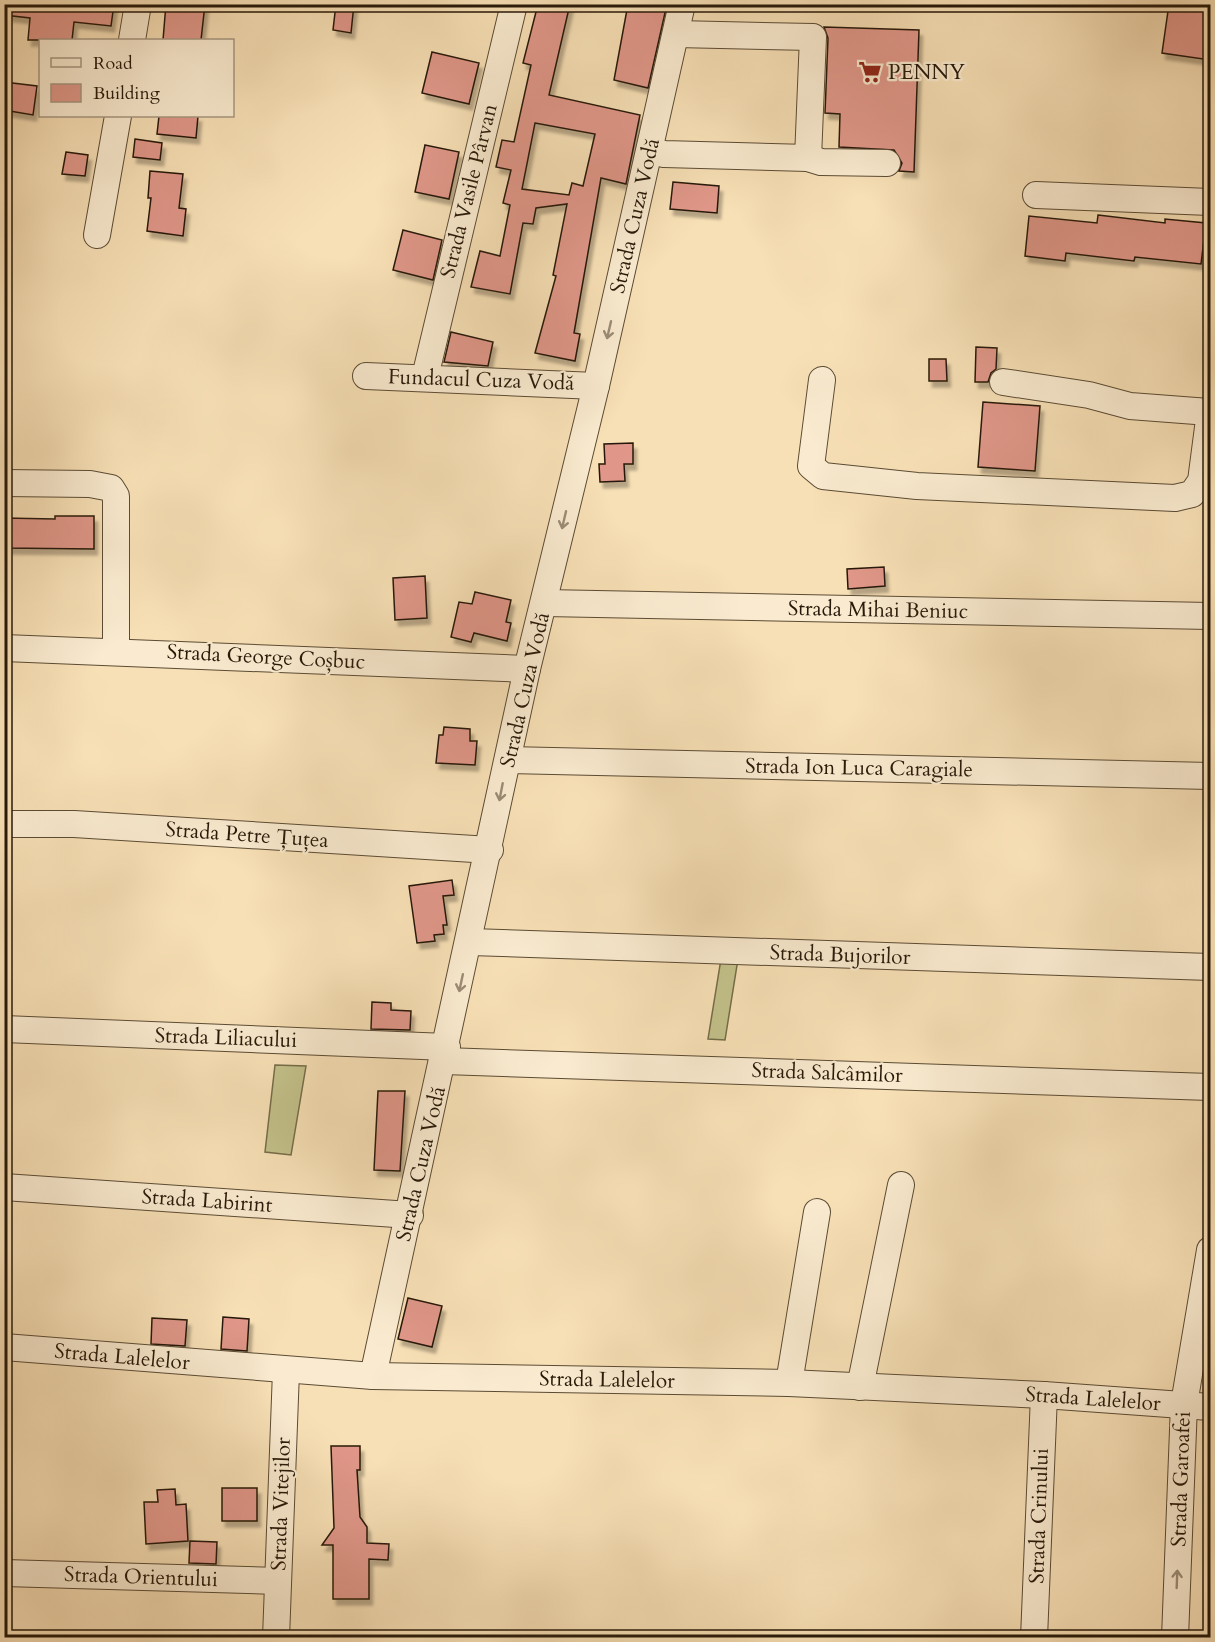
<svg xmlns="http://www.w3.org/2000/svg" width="1215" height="1642" font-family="Cardo,serif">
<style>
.green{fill:#c3c18a;stroke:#756d4a;stroke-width:1.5}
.building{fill:#e09789;stroke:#271909;stroke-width:1.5;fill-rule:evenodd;filter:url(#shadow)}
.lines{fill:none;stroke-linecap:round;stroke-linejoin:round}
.minor-casing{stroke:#5b4b34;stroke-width:28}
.minor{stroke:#faebd0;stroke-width:26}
.oneway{stroke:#9b8c76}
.labels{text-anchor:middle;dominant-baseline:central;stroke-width:4.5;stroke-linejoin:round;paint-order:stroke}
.poi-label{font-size:21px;fill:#271909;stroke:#faebd0;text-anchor:start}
.street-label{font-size:21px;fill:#271909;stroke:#faebd0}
</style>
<defs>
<filter id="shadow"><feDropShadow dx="3.5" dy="6" stdDeviation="1.5" flood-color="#0004"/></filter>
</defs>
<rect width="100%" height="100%" fill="#f8e0b6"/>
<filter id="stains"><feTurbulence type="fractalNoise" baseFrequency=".00333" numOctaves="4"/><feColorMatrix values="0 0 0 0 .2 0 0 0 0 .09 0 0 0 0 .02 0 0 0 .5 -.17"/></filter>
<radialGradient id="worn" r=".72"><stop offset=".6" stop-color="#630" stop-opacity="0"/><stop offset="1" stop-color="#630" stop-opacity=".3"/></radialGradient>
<g class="green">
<path d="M721,959H738L725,1040L708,1039Z"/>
<path d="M275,1065L306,1066L291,1155L265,1152Z"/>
</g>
<g class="building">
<path d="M4,4H114L111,26L74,22L72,40H28L30,18L4,15Z"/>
<path d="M166,4H205L201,40H163Z"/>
<path d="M336,4H354L351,33L333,30Z"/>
<path d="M538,4H570L549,95L640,115L626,184L601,178L574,333L580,334L575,361L535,353L556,276L553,275L567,204L536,208L533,224L523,223L510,294L471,287L480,251L500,256L510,205L503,203L511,170L496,167L502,140L514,142L531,65L523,63ZM535,123L595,134L583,186L572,183L569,195L522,189Z"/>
<path d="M628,4H667L648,88L614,80Z"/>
<path d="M1169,4H1210V60L1162,53Z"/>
<path d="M824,27L919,30L914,172L899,171L902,163L894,150L839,147L840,114L825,113L828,38Z"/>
<path d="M432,52L479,63L469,104L422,93Z"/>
<path d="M4,82L37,86L33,115L4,110Z"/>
<path d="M159,116H198L196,138L157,134Z"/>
<path d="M135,139L162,143L160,160L133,157Z"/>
<path d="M425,145L459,152L449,199L415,192Z"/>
<path d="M66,152L88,155L85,176L62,174Z"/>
<path d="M150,171L183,174L179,208L186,209L183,236L147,231L151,198H148Z"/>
<path d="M673,182L719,186L717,213L670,209Z"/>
<path d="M1098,215L1165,223V219L1206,223L1201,264L1135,257L1134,261L1066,253L1065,261L1025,256L1029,216L1097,223Z"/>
<path d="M403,230L442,240L433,280L393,270Z"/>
<path d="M451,332L493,342L488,366L444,362Z"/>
<path d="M976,347L997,348L996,369L991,373L988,382H975Z"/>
<path d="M929,359H946L947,381H929Z"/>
<path d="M983,402L1040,406L1035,471L978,467Z"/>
<path d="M633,443V464H624L625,481L600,482L599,464H605L604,444Z"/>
<path d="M55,516H94V549L4,548V518L55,519Z"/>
<path d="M884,567L885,586L848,589L847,569Z"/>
<path d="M425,576L427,618L395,620L393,578Z"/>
<path d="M475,592L511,600L506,622L511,623L507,641L474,633L471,642L451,637L459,602L472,604Z"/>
<path d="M444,727L470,729V741H477L475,765L436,763L439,735H443Z"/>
<path d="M452,880L454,895L443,896L447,925H443L444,934L434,935L435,941L417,943L409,886Z"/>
<path d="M372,1002L391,1003V1010L411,1011L410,1030L371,1029Z"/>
<path d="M378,1091H405L400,1171L374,1170Z"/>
<path d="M408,1298L442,1306L432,1347L398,1339Z"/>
<path d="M223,1317L249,1319L247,1351L221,1349Z"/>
<path d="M152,1318L187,1320L185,1346L151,1344Z"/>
<path d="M331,1446H360V1470H357L360,1517L367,1527V1543L389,1544L388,1560L369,1559V1599H333V1545H322L334,1528Z"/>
<rect x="222" y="1488" width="35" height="33"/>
<path d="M175,1489L176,1505L186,1504L188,1541L146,1544L144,1502H158L157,1490Z"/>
<path d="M190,1541L217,1542L216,1564L189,1563Z"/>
</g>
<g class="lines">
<g class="minor-casing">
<g id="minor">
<path d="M132,40L138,4"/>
<path d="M650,151L664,154L808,158L813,37L676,34"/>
<path d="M808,158L821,162L887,163"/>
<path d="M1036,195L1210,202"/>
<path d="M97,235L118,116"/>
<path d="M366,376L596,386"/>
<path d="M425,377L514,4"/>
<path d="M822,380L811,466L823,476L917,486L1175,498L1192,494L1201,481L1210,412"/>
<path d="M1003,382L1089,395L1130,406L1209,412"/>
<path d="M4,483L90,484L111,488L116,496V651"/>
<path d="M545,603L1210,616"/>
<path d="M4,648L527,669"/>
<path d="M508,760L1210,776"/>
<path d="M4,824H74L490,850"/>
<path d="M470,942L1210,967"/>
<path d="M4,1029L447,1047"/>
<path d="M444,1061L1210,1087"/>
<path d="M4,1187L410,1215"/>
<path d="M4,1347L373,1376L789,1383L1044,1395L1210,1407"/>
<path d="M373,1376L527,669L596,386L682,4"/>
<path d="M789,1383L817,1212"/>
<path d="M860,1387L901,1185"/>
<path d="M4,1573L278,1581"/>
<path d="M276,1638L286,1371"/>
<path d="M1034,1638L1044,1395"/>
<path d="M1175,1638L1184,1404L1210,1250"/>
</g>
</g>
<use href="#minor" class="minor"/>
</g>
<defs><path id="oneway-shaft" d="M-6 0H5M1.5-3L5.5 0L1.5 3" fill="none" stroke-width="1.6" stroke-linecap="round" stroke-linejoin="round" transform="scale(1.5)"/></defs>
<g class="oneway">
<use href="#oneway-shaft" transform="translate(609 330) rotate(103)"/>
<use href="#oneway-shaft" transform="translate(564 520) rotate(103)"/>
<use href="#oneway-shaft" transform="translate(501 792) rotate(101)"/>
<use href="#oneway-shaft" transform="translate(461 983) rotate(102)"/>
<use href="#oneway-shaft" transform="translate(1177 1579) rotate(-88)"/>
</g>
<defs>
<g id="supermarket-bare" transform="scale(1.8)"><path d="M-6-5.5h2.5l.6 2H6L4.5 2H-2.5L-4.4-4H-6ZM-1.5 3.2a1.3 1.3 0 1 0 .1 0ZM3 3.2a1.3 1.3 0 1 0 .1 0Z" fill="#8f2418" stroke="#faebd0" stroke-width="2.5" paint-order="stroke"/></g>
</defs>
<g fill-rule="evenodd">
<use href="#supermarket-bare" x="870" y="72"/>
</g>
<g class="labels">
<g class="poi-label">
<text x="888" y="72">PENNY</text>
</g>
<g class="street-label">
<text transform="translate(469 191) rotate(-76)">Strada Vasile Pârvan</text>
<text transform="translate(635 216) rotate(-77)">Strada Cuza Vodă</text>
<text transform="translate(481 380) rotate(2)">Fundacul Cuza Vodă</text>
<text transform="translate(878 610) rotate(1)">Strada Mihai Beniuc</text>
<text transform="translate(266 657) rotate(3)">Strada George Coșbuc</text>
<text transform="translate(525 690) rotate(-77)">Strada Cuza Vodă</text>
<text transform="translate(859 768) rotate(1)">Strada Ion Luca Caragiale</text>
<text transform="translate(247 835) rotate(4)">Strada Petre Țuțea</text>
<text transform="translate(840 955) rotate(2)">Strada Bujorilor</text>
<text transform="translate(226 1038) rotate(2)">Strada Liliacului</text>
<text transform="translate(827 1073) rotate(2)">Strada Salcâmilor</text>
<text transform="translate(421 1164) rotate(-77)">Strada Cuza Vodă</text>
<text transform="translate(207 1201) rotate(4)">Strada Labirint</text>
<text transform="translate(122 1357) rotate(5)">Strada Lalelelor</text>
<text transform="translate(607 1380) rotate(1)">Strada Lalelelor</text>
<text transform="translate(1093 1399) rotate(4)">Strada Lalelelor</text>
<text transform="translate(1181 1479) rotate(-88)">Strada Garoafei</text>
<text transform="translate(281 1504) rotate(-88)">Strada Vitejilor</text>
<text transform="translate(1039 1516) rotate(-88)">Strada Crinului</text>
<text transform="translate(141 1577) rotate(2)">Strada Orientului</text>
</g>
</g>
<rect width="1215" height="1642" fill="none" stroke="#f8e0b6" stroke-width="24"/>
<rect x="6" y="6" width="1203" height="1630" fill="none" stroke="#271909" stroke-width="3"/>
<rect x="12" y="12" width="1191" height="1618" fill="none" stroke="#271909" stroke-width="1.5"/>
<rect x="39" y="39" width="195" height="78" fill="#faebd0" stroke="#a69780" stroke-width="1.5"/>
<rect x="51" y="58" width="30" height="9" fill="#faebd0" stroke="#a69780" stroke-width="1.5"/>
<text x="93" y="69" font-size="18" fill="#271909">Road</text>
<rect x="51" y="84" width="30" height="18" fill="#e09789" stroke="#a69780" stroke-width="1.5"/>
<text x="93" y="99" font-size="18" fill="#271909">Building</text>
<rect width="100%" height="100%" filter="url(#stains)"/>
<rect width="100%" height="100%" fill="url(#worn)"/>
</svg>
